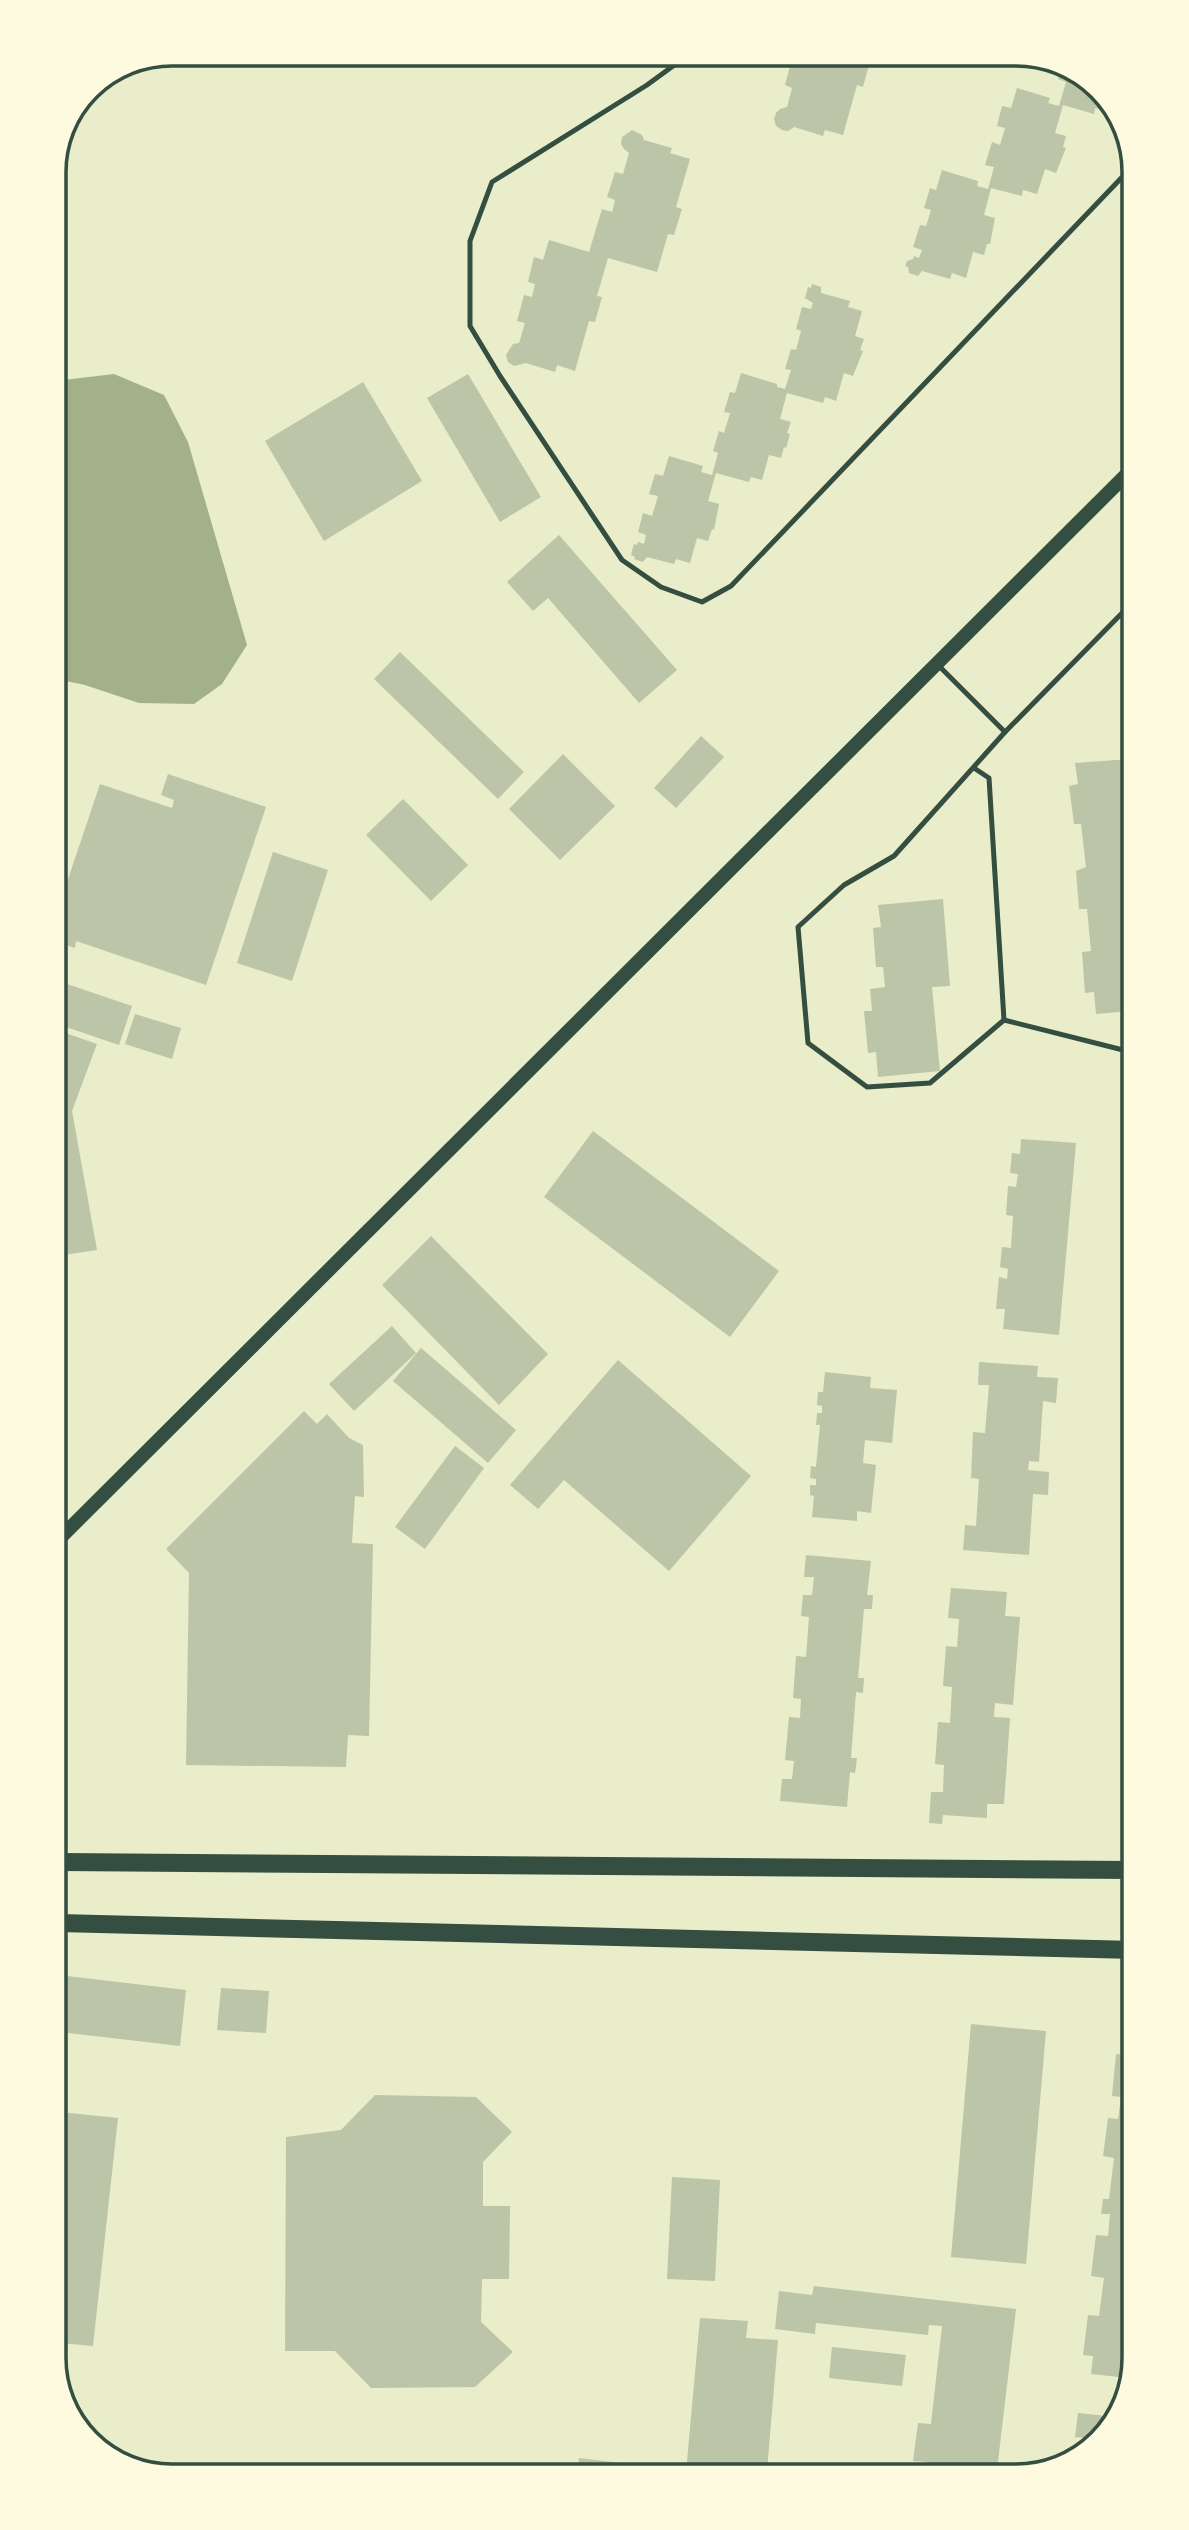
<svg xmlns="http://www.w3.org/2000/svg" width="1189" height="2530" font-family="'Open Sans',sans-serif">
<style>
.water{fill:#a3b18a}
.building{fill:#bcc5a7}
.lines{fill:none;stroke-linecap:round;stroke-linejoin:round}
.service{stroke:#344e41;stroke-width:5}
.secondary{stroke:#344e41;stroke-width:14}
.primary{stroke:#344e41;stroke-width:18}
.rim{fill:none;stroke:#344e41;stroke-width:3.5}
</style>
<rect width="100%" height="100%" fill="#e9edc9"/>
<path class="water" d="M114,374L164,395L188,442L247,645L222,684L194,704L139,703L85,685L56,679L55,381Z"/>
<g class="building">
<path d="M866,56L865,60L870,61L863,87L857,85L843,135L825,130L823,136L794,127L788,131L782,130L776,126L774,119L776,113L780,109L787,107L792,88L785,85L792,59L800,62L801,57Z"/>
<path d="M1062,68L1089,79L1111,109L1110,112L1095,108L1094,114L1063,105L1055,133L1066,136L1063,147L1066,148L1056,173L1045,169L1037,194L1023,190L1022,196L991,188L984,215L995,218L990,244H987L984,255L973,252L966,278L952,273L950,279L922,271L918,276L909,273L908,267L905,266L907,261L913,259L914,256L919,258L922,250L913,247L920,225L926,226L931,210L924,208L930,188L936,190L942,170L978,181L977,186L988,189L994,167L985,165L992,142L1000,145L1005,128L997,126L1002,106L1011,108L1017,88L1050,98L1048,103L1059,106L1066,82L1058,79Z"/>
<path d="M632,130L642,135L644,140L672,148L670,153L690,159L676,207L682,209L674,235L668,234L657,272L608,258L597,296L602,297L595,322L589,321L575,371L557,365L555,372L526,363L514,366L508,362L506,355L513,344L519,343L525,323L517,321L524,295L532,297L535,284L528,282L534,257L543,260L549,240L589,252L602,209L612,212L615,200L607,197L615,172L623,174L629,153L624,149L621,144L622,137Z"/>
<path d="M812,284L821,287V293L850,301L848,307L862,311L855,336L864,339L860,350L863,351L853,376L844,373L836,401L825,397L823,403L787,393L780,419L791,422L787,433L790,434L786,448L784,447L781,458L769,455L762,480L751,477L749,482L716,473L708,501L719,504L714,530L712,529L708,541L697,538L690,563L676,559L674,564L647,557L643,562L634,559L635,557L631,555L634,544L637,545L638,542L644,544L646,535L638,532L643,513L652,516L658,496L649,494L655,474L663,476L669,456L703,466L701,472L712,475L718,453L713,451L719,431L724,433L730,413L724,412L730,392L735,393L741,373L777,384V387L785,389L791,370L785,369L791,349L796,350L801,331L796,329L802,307L811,309L813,303L805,298L808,287L811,288Z"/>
<path d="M468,374L541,497L500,522L427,398Z"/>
<path d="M363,382L422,481L324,541L265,441Z"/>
<path d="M559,535L677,670L639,703L548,598L533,611L507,582Z"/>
<path d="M400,652L524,772L498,799L374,679Z"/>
<path d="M701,736L724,757L676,808L654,788Z"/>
<path d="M563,754L615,806L560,860L509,809Z"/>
<path d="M1130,759L1131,1011L1096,1014L1094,992L1085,993L1082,952L1091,951L1087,909H1079L1076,871L1086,867L1081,824H1074L1069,786L1078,784L1075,763Z"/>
<path d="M168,774L266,807L206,985L76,941L75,948L57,942L68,902L61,900L100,784L172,808L174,800L161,795Z"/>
<path d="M403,799L468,865L431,901L366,835Z"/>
<path d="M273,852L328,870L292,981L237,963Z"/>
<path d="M943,899L950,986L932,987L940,1071L878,1077L876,1052L868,1053L864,1011H872L870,989L885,987L883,967H876L873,928L881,927L878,905Z"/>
<path d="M58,981L132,1006L119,1045L57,1024Z"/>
<path d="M135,1014L181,1028L172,1059L125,1044Z"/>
<path d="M57,1030L97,1044L72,1111L97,1250L57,1256Z"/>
<path d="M593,1131L779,1271L730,1337L544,1197Z"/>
<path d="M1021,1139L1076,1143L1059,1335L1003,1329L1005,1309H996L999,1277L1007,1279L1008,1269L1000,1267L1002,1247L1011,1248L1013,1216L1006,1215L1008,1186L1016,1187L1018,1174L1010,1173L1012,1153L1020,1154Z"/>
<path d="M431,1236L548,1354L499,1405L382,1285Z"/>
<path d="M392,1326L416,1353L354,1411L329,1384Z"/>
<path d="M421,1348L516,1430L488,1463L393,1381Z"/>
<path d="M618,1360L751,1476L669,1571L564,1480L538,1509L510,1485Z"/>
<path d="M979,1362L1038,1366L1037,1377L1058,1378L1056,1403L1043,1401L1039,1462L1029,1461L1028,1470L1049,1472L1048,1495L1033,1494L1029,1555L963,1550L965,1525L976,1526L979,1479L971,1478L973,1432L985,1433L989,1385H978Z"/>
<path d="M825,1372L871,1377L870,1388L897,1390L892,1443L865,1440L863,1463L876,1465L871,1513L857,1511V1521L812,1517L814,1496L810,1495V1485H816V1479L810,1478L811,1466L816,1467L820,1425H816L817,1413H822V1406L817,1405L818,1392H823Z"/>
<path d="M304,1411L317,1424L327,1414L349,1438L363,1445L364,1497L355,1496L352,1543L373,1544L369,1736L348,1735L346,1767L186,1765L189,1573L166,1549Z"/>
<path d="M455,1446L484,1468L425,1549L395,1527Z"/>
<path d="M806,1555L871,1561L867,1595H873L872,1609H864L858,1678H864L863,1693L856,1692L851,1758H857L855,1773L850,1772L847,1807L780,1801L782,1779H792L794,1761L785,1760L789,1717L800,1718L801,1699L793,1698L796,1656L806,1657L809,1617L801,1616L803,1595H812L814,1577H804Z"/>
<path d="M951,1588L1007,1592L1005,1616L1020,1617L1013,1705L995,1703L994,1717L1010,1718L1004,1804H987V1818L943,1815L942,1824L929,1823L931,1792H943L944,1765L935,1764L938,1722L950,1723L952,1687L943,1686L946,1646L957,1647L959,1619L948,1618Z"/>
<path d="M59,1975L186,1990L180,2046L60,2032Z"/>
<path d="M221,1988L269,1991L266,2033L217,2030Z"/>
<path d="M971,2024L1046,2031L1026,2264L951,2257Z"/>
<path d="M1116,2054L1134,2056L1135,2358L1128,2378L1091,2374L1093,2356L1083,2355L1088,2315L1099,2316L1104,2278L1091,2276L1096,2235L1108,2236L1110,2214H1101L1103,2199H1109L1114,2158L1103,2156L1108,2118L1118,2119L1121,2097L1112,2096Z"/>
<path d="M375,2095L476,2097L512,2132L483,2162V2206H510L509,2279H482L481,2322L513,2352L475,2387L371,2388L335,2351H285L286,2137L341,2130Z"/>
<path d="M60,2112L118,2118L93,2346L60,2343Z"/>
<path d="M672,2177L720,2180L715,2281L667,2279Z"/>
<path d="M814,2286L1016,2309L997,2470H927L928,2462L913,2461L918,2423L931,2424L942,2326L929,2325L928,2335L816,2323L815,2334L775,2329L779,2291L812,2295Z"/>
<path d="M700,2318L748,2321L746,2338L778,2340L767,2471L686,2472Z"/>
<path d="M832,2347L906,2355L902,2386L829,2378Z"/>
<path d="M1078,2413L1115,2417L1111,2429L1085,2448L1086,2438L1075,2437Z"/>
<path d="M579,2458L647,2466L646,2472L577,2473Z"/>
</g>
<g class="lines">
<g class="service">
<path d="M684,58L647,85L492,182L470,241V326L500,376L622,560L661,587L702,602L731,586L1128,171"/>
<path d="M937,664L1005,732L1130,605"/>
<path d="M974,768L989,778L1004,1020L1131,1052"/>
<path d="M1004,1020L930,1083L867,1087L808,1043L798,927L844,885L894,856L1005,732"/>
</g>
<path class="secondary" d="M58,1540L1129,472"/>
<g class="primary">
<path d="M59,1862L1133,1870"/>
<path d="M59,1923L1134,1950"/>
</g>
</g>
<path d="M0 0H1189V2530H0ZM172 66H1016A106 106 0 0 1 1122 172V2358A106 106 0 0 1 1016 2464H172A106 106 0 0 1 66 2358V172A106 106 0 0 1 172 66Z" fill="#fefae0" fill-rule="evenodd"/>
<path class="rim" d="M172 66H1016A106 106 0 0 1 1122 172V2358A106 106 0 0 1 1016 2464H172A106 106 0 0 1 66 2358V172A106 106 0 0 1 172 66Z"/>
</svg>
